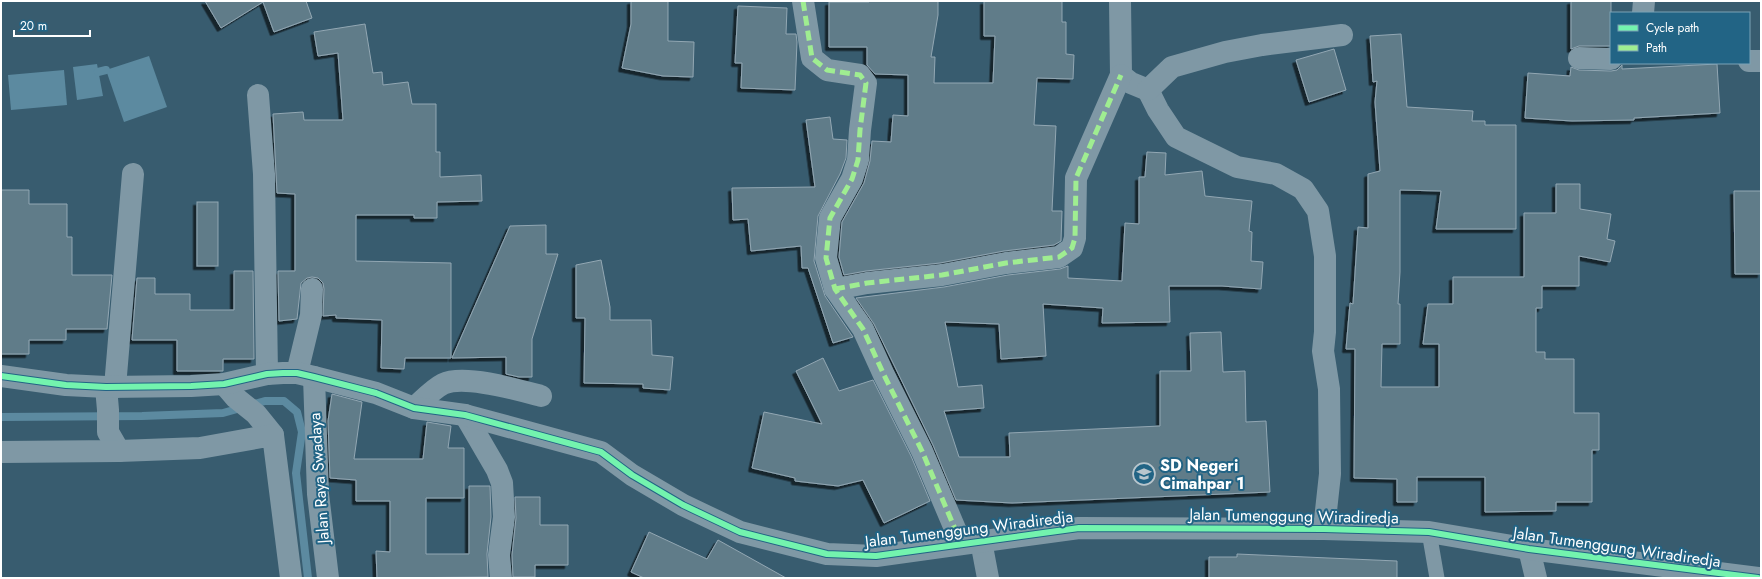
<svg xmlns="http://www.w3.org/2000/svg" width="1762" height="579" font-family="Jost,sans-serif">
<style>
.water{fill:#5c8aa0}
.lines{fill:none;stroke-linecap:round;stroke-linejoin:round}
.stream{stroke:#5c8aa0;stroke-width:8}
.building{fill:#617c89;stroke:#92a7b3;filter:url(#shadow)}
.service{stroke:#7f98a5;stroke-width:15}
.minor{stroke:#7f98a5;stroke-width:22}
.tertiary{stroke:#7f98a5;stroke-width:22}
.quiet{stroke:#9fed91;stroke-width:5;stroke-dasharray:10 5;stroke-linecap:butt}
.cycleway-casing{stroke:#226485;stroke-width:8}
.cycleway{stroke:#73f3ae;stroke-width:6}
.labels{text-anchor:middle;dominant-baseline:central;stroke-width:4;stroke-linejoin:round;paint-order:stroke}
.poi-label{font-size:16px;font-weight:bold;fill:#fff;stroke:#226485;text-anchor:start}
.street-label{font-size:16px;fill:#fff;stroke:#226485}
</style>
<defs>
<filter id="shadow"><feDropShadow dx="-3.5" dy="3.5" stdDeviation="0" flood-color="#0009"/></filter>
</defs>
<rect width="100%" height="100%" fill="#385c6f"/>
<g class="water">
<path d="M149,56L167,107L124,122L106,70Z"/>
<path d="M97,64L103,96L77,100L73,67Z"/>
<path d="M64,70L67,105L11,110L8,75Z"/>
</g>
<g class="lines">
<g class="stream">
<path d="M98,72L106,70"/>
<path d="M1,417L142,416L223,413L265,401H284L297,412L302,432L296,473L308,578"/>
</g>
</g>
<g class="building">
<path d="M205,1H306L312,18L274,32L263,2L221,28Z"/>
<path d="M631,1H668V41L694,42L693,77L663,76L622,68L631,24Z"/>
<path d="M869,1H938V15L931,57H935L934,83H993L995,36H984V1H1062V22H1066V54L1074,55L1073,79L1037,78L1034,125L1056,126L1052,211H1062L1061,241L1054,245L1004,251L940,263L866,271L844,275L839,257L842,222L864,183L870,161L872,141L891,142L893,115L908,116V75L875,74L867,65V47H829V2H869Z"/>
<path d="M1571,1H1611V46H1579L1571,49Z"/>
<path d="M738,6L787,8L786,34H796L797,42L795,90L741,88L742,63H735Z"/>
<path d="M365,24L373,73L382,72L383,85L408,82L412,104H436V152H440V177L481,175L482,201L437,202V218H414V215H356V261L451,263V358H405L404,369L381,368L382,320L336,318V315L323,316L324,289L323,283L318,278L312,277L307,278L301,283L297,319L279,321L278,271H295V194L277,193L273,114L303,112L304,120H343L338,53L318,56L314,32Z"/>
<path d="M1401,34L1407,107L1473,111L1472,121H1485V125H1516V229H1436L1441,191L1400,190V272L1398,304H1400V344H1382L1381,387H1439V344H1423L1428,304H1453V277H1524V213H1556V184H1580V209L1611,214L1607,239L1615,241L1610,262L1579,256V286H1542V308H1536V352H1545V359H1574V413H1599V450H1592V502H1556V511L1485,512V477H1417V502H1397V479L1354,478L1355,349H1346L1350,303L1353,304L1358,227L1368,228V174L1380,171L1375,102L1377,81L1373,82L1370,36Z"/>
<path d="M1334,49L1346,90L1309,102L1296,60Z"/>
<path d="M1717,64L1720,113L1634,118V120L1572,121L1525,118L1528,73L1570,76L1571,67L1579,70L1611,71L1617,70L1622,65V69Z"/>
<path d="M830,117L833,139L847,140L846,158L840,174L818,216L814,261L825,296L853,337L833,343L808,268H802L801,246L751,251L748,219L733,220L732,188L815,187L806,120Z"/>
<path d="M1147,152L1166,153L1165,175L1202,171L1205,196L1252,201L1249,231L1252,232L1251,261L1263,262L1261,289L1222,286H1169L1170,322L1102,323L1103,308L1043,304L1046,356L1001,359L999,324L945,322L958,387L982,385L984,408L944,411L959,457H1010L1009,433L1160,426V371H1191L1190,333L1221,332L1223,372L1245,371L1246,422L1266,421L1270,492L1012,503L956,500L933,445L874,324L856,298L944,287L1008,275L1060,269L1068,266V278L1122,281L1125,223L1139,224V177H1145Z"/>
<path d="M1,190H29V204H67V237H72V275H112L107,329H66V340H29V354H1Z"/>
<path d="M1734,191H1761V274H1735Z"/>
<rect x="197" y="202" width="21" height="64"/>
<path d="M546,225V254H558L532,339V377H519L506,374V357L452,358L510,226Z"/>
<path d="M601,260L610,307V320H651L652,355L673,357L670,390L643,388V384L584,383L585,318H576V265Z"/>
<path d="M234,271H253L254,359H223V371H177V340H132L137,278H155V294H190V310H234Z"/>
<path d="M823,358L839,391L873,380L911,456L930,501L884,523L863,480L838,486L795,481V478L752,468L764,412L822,424L796,371Z"/>
<path d="M332,394L362,402L354,459H423L427,422L451,426L448,448H464V498H426V554H469V486H490L491,517L487,554L488,577L377,578L376,551L390,552V501H356V480L330,478L328,421Z"/>
<path d="M515,497H540V525H568V565H535V577H513L512,555L516,518Z"/>
<path d="M649,532L707,559L718,540L786,578H644L631,572Z"/>
<path d="M1237,554L1397,561V578H1209V557H1237Z"/>
</g>
<g class="lines">
<path class="service" d="M1429,532L1437,578"/>
<g class="minor">
<path d="M803,1L812,58L827,70L860,75L866,83L860,130L858,160L852,179L830,218L826,258L835,289L863,329L884,375L922,451L961,543"/>
<path d="M1120,1L1121,75L1131,83L1148,90L1158,110L1176,137L1237,167L1276,174L1303,189L1318,211L1325,256V332L1323,351L1329,389L1330,474L1324,529"/>
<path d="M1643,13L1644,1"/>
<path d="M1579,58L1611,59"/>
<path d="M1749,61H1761"/>
<path d="M1148,90L1172,67L1225,52L1262,45L1342,35"/>
<path d="M258,95L264,174L267,374"/>
<path d="M835,289L867,283L942,275L1006,263L1059,257L1072,248L1075,238L1076,178L1121,75"/>
<path d="M297,373L311,315L312,289"/>
<path d="M314,377L318,494L328,578"/>
<path d="M224,384L236,398L256,414L273,435"/>
<path d="M106,387L108,410V432L119,451"/>
<path d="M115,387L133,174"/>
<path d="M414,408C423,400 433,389 443,384C464,374 519,390 541,396"/>
<path d="M465,415L497,470L502,483L504,517L499,555L501,578"/>
<path d="M1,452L119,451L200,448L273,435L291,578"/>
<path d="M981,541L988,578"/>
<path d="M1529,549L1536,578"/>
</g>
<path class="tertiary" d="M1,376L66,385L106,387L191,386L224,384L267,374L283,373H297L314,377L376,393L414,408L465,415L601,452L632,475L683,505L740,532L827,554L876,556L1079,528L1324,529L1429,532L1529,549L1758,578"/>
<g class="quiet">
<path d="M803,1L812,58L827,70L860,75L866,83L860,130L858,160L852,179L830,218L826,258L835,289L863,329L884,375L922,451L961,543"/>
<path d="M835,289L867,283L942,275L1006,263L1059,257L1072,248L1075,238L1076,178L1121,75"/>
</g>
<g class="cycleway-casing">
<path id="cycleway" d="M1,376L66,385L106,387L191,386L224,384L267,374L283,373H297L314,377L376,393L414,408L465,415L601,452L632,475L683,505L740,532L827,554L876,556L1079,528L1324,529L1429,532L1529,549L1758,578"/>
</g>
<use href="#cycleway" class="cycleway"/>
</g>
<defs>
<g id="school-ring" transform="scale(1.15)"><circle r="9.5" fill="#226485" stroke="#b9c6cd" stroke-width="1.5"/><path d="M0-5L7-2L0 1L-7-2ZM-4 1L0 2.5L4 1V4Q0 6-4 4Z" fill="#b9c6cd"/></g>
</defs>
<g fill-rule="evenodd">
<use href="#school-ring" x="1144" y="474"/>
</g>
<g class="labels">
<g class="poi-label">
<text x="1160" y="465">SD Negeri<tspan x="1160" dy="18">Cimahpar 1</tspan></text>
</g>
<g class="street-label">
<text transform="translate(319 478) rotate(-94)">Jalan Raya Swadaya</text>
<text transform="translate(1294 516) rotate(1)">Jalan Tumenggung Wiradiredja</text>
<text transform="translate(969 529) rotate(-7)">Jalan Tumenggung Wiradiredja</text>
<text transform="translate(1617 547) rotate(8)">Jalan Tumenggung Wiradiredja</text>
</g>
</g>
<rect width="1762" height="579" fill="none" stroke="#ffffff" stroke-width="4"/>
<rect x="1610" y="12" width="140" height="52" fill="#226485" stroke="#7aa2b6"/>
<rect x="1618" y="25" width="20" height="6" fill="#73f3ae" stroke="#7aa2b6"/>
<text x="1646" y="32" font-size="12" fill="#ffffff">Cycle path</text>
<rect x="1618" y="45" width="20" height="6" fill="#9fed91" stroke="#7aa2b6"/>
<text x="1646" y="52" font-size="12" fill="#ffffff">Path</text>
<path d="M14 30v6h76v-6" fill="none" stroke="#ffffff" stroke-width="2"/>
<text x="20" y="30" font-size="12" fill="#ffffff" stroke="#226485" stroke-width="3" paint-order="stroke">20 m</text>
</svg>
